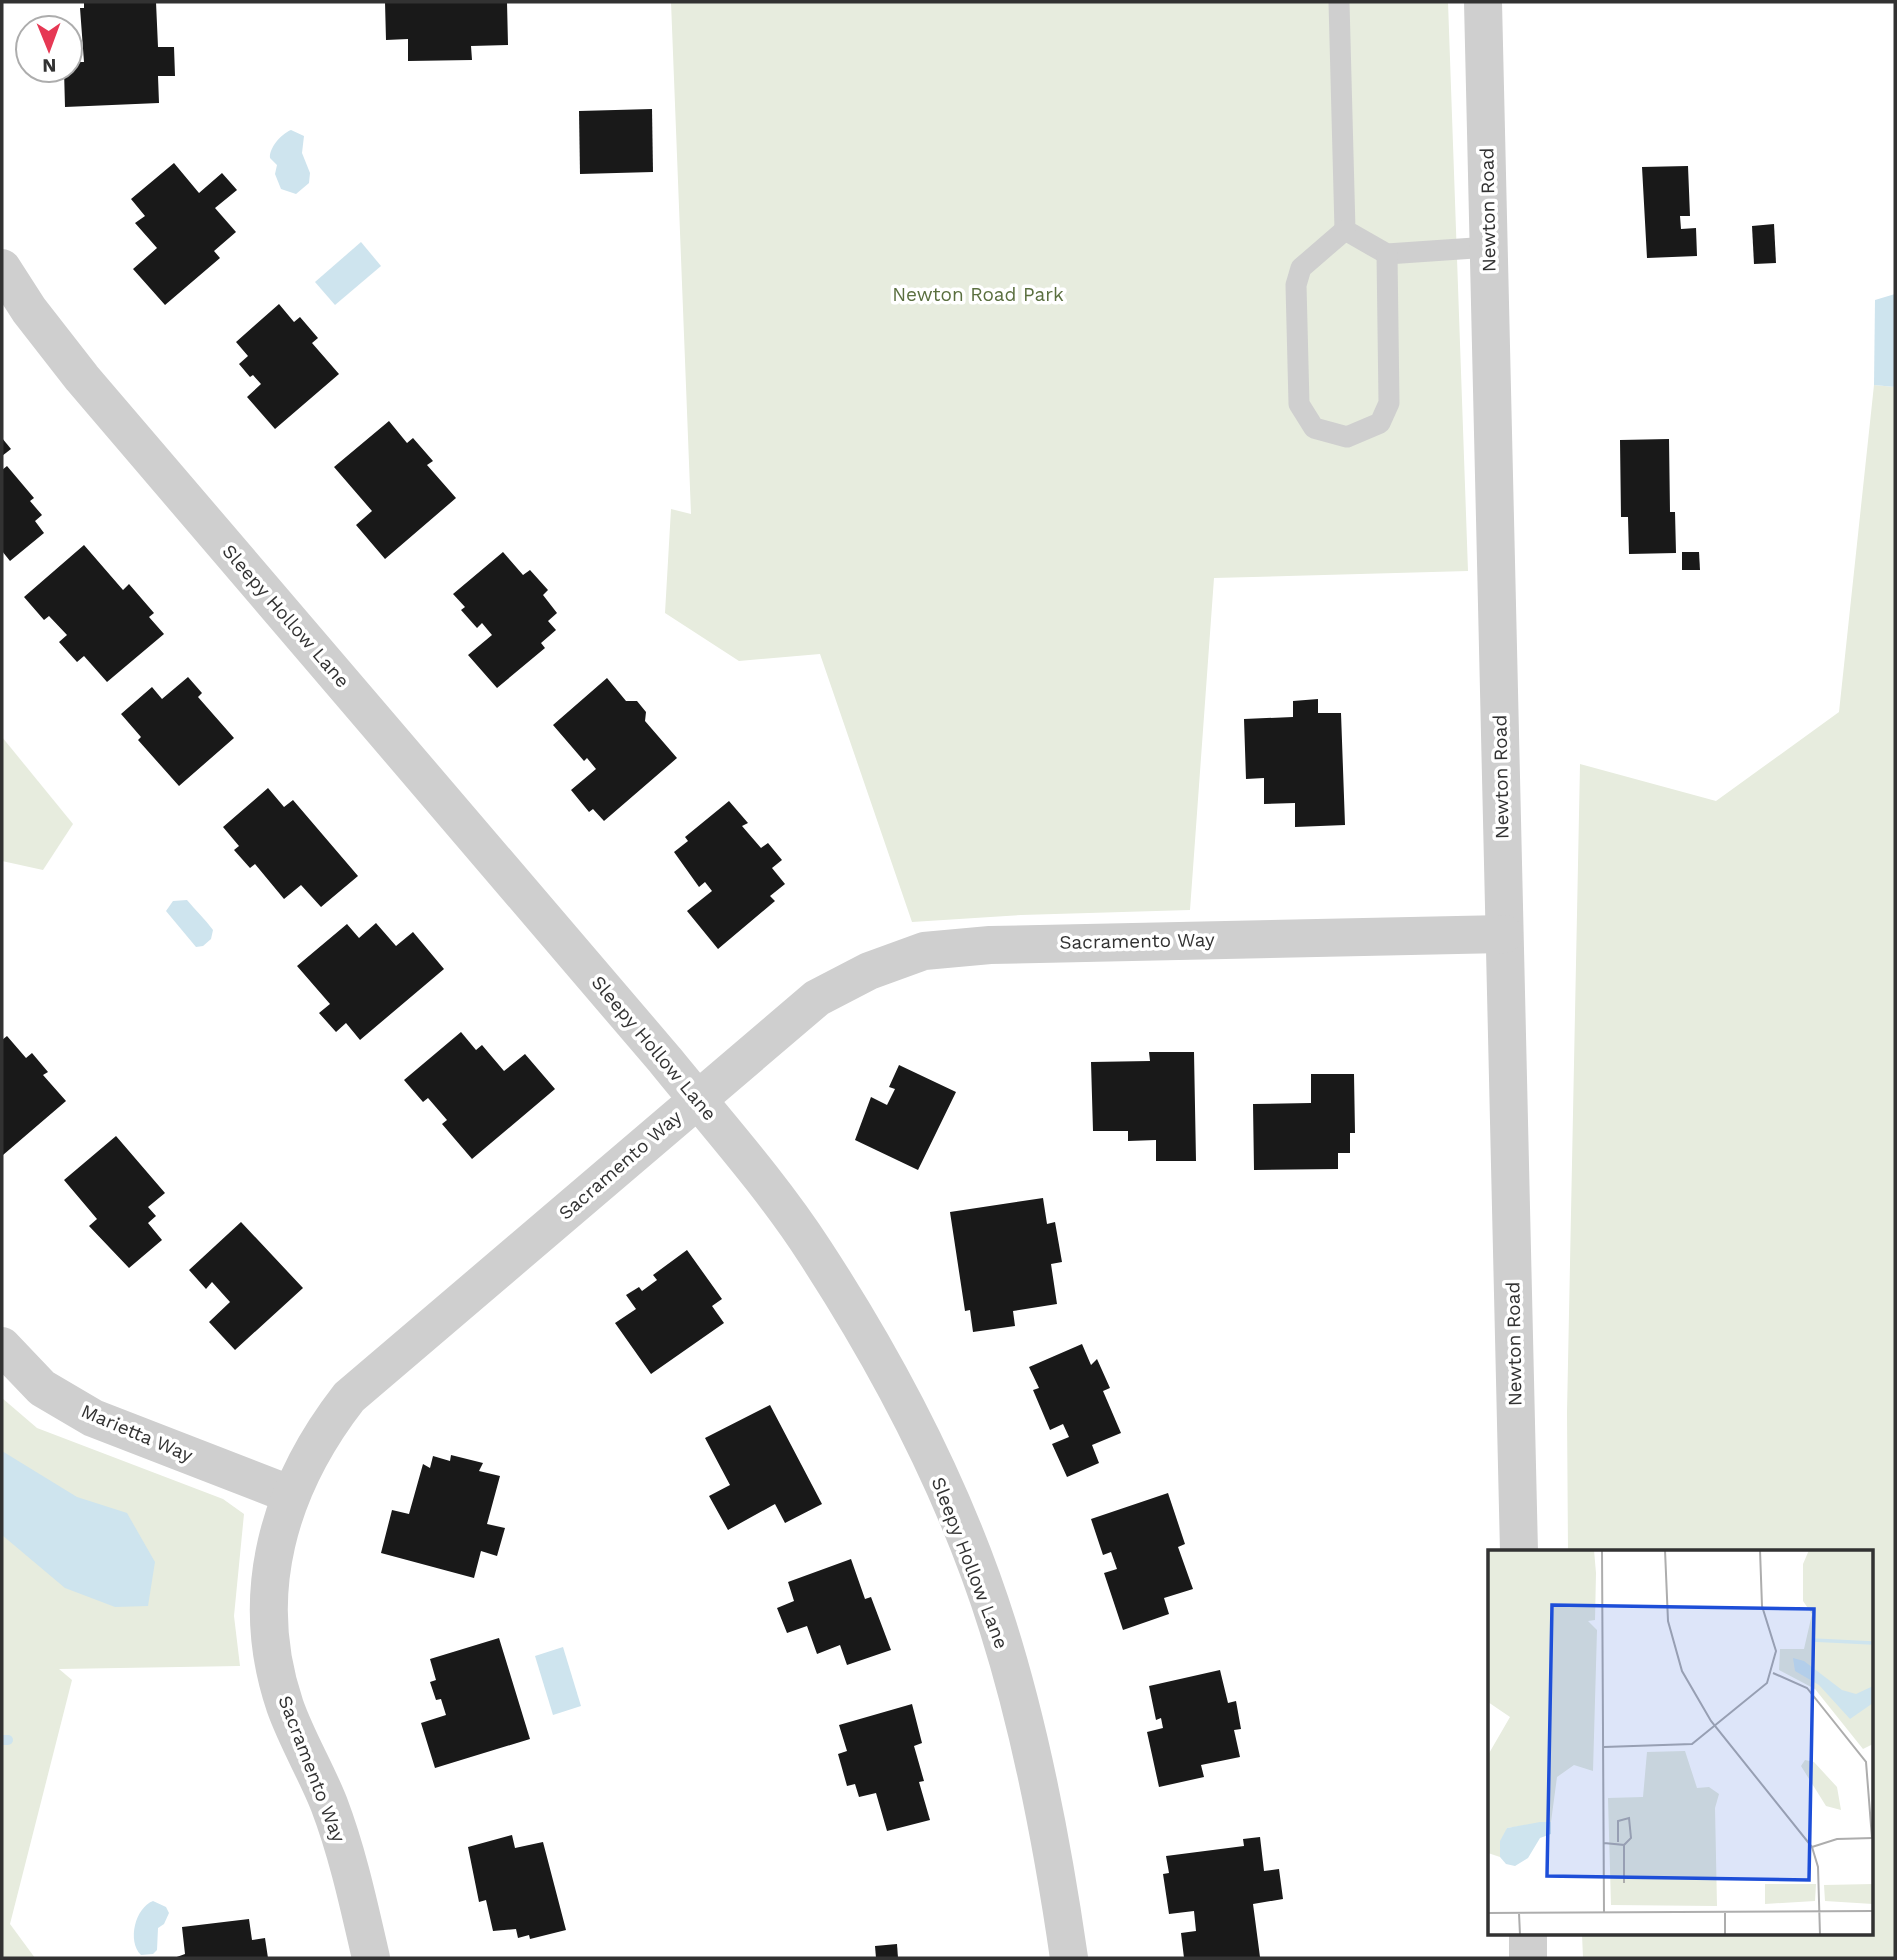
<svg xmlns="http://www.w3.org/2000/svg" width="1897" height="1960" font-family="'Work Sans',sans-serif">
<style>
.green{fill:#e7ecde}
.water{fill:#cee4ee}
.lines{fill:none;stroke-linecap:round;stroke-linejoin:round}
.stream{stroke:#cee4ee;stroke-width:10}
.building{fill:#191919}
.service{stroke:#cfcfcf;stroke-width:21}
.minor{stroke:#cfcfcf;stroke-width:38}
.labels{text-anchor:middle;dominant-baseline:central;stroke-width:7;stroke-linejoin:round;paint-order:stroke}
.street-label{font-size:19px;fill:#323232;stroke:#fff}
.park-label{font-size:19px;fill:#5a6f3f;stroke:#fff}
.inset-river{fill:none;stroke:#cee4ee;stroke-width:3.5}
.inset-road{fill:none;stroke:#adadad;stroke-width:2}
.view{fill:#1d4ed8;fill-opacity:0.15;stroke:#1d4ed8;stroke-width:3.5}
.inset-edge{fill:none;stroke:#323232;stroke-width:3.5}
</style>
<rect width="100%" height="100%" fill="#fff"/>
<g class="green">
<path d="M671,2H1448L1468,571L1214,578L1190,910L1021,915L912,922L820,654L739,661L665,613L671,509L691,514Z"/>
<path d="M1874,385L1895,387V1958H1583L1582,1934H1871V1552H1568L1567,1413L1580,764L1716,801L1839,712Z"/>
<path d="M2,737L73,824L43,870L2,861Z"/>
<path d="M2,1398L37,1428L223,1499L244,1514L234,1616L240,1666L59,1669L72,1680L10,1924L35,1958H2Z"/>
</g>
<g class="water">
<path d="M291,130L304,136L302,153L310,173L309,183L296,194L281,189L275,174L277,165L270,158C269,148 281,134 291,130Z"/>
<path d="M361,242L381,266L335,305L315,282Z"/>
<path d="M1895,294V387L1874,385L1875,300Z"/>
<path d="M187,900C196,911 205,919 213,930L211,939L203,946L196,947L166,911L173,901Z"/>
<path d="M2,1451L77,1497L127,1513L155,1562L148,1606L115,1607L65,1588L2,1535Z"/>
<path d="M563,1647L581,1706L553,1715L535,1656Z"/>
<path d="M153,1901L166,1907L169,1913L164,1924L158,1928L157,1950L153,1954L141,1955C127,1941 135,1908 153,1901Z"/>
</g>
<g class="lines">
<path class="stream" d="M2,1740H8"/>
</g>
<g class="building">
<path d="M84,2H156L158,47H174L175,76H158L159,103L65,107L64,70H70V62H84L80,8H84Z"/>
<path d="M385,2H507L508,45L471,46L472,60L408,61V39L386,40Z"/>
<path d="M652,109L653,172L580,174L579,111Z"/>
<path d="M174,163L199,193L222,173L237,190L215,208L236,232L214,251L220,258L165,305L133,269L157,248L135,223L145,216L131,199Z"/>
<path d="M1688,166L1690,216H1680L1681,229L1696,228L1697,256L1647,258L1642,167Z"/>
<path d="M1774,224L1776,263L1754,264L1752,226Z"/>
<path d="M279,304L294,322L300,317L318,338L312,343L339,374L275,429L247,397L261,384L253,375L250,377L239,364L248,356L236,342Z"/>
<path d="M389,421L407,443L413,438L433,461L427,465L456,498L385,559L356,525L372,511L334,467Z"/>
<path d="M2,438L11,449L2,456Z"/>
<path d="M1669,439L1670,512H1675L1676,553L1629,554L1628,517H1621L1620,440Z"/>
<path d="M7,466L34,498L30,501L42,515L35,521L44,533L10,561L2,551V470Z"/>
<path d="M84,545L123,590L129,584L154,613L149,617L164,634L107,682L84,656L77,662L59,642L67,635L49,616L44,620L24,597Z"/>
<path d="M503,552L523,575L530,570L548,590L543,595L557,613L548,621L556,630L541,643L545,648L497,688L468,655L492,635L482,623L477,628L461,610L465,607L453,594Z"/>
<path d="M1682,552H1699L1700,570H1682Z"/>
<path d="M188,677L202,693L198,697L234,738L179,786L138,740L141,737L121,714L152,687L162,699Z"/>
<path d="M607,678L626,701H637L646,712L645,721L677,758L604,821L593,809L589,812L571,790L596,769L587,758L584,761L553,725Z"/>
<path d="M1318,699V713H1341L1345,825L1295,827V803L1264,804V778L1246,779L1244,719L1293,717V701Z"/>
<path d="M268,788L284,807L293,800L358,876L321,907L301,885L284,899L255,864L250,868L234,850L239,846L223,827Z"/>
<path d="M729,801L748,823L742,826L761,848L768,843L782,860L772,868L785,884L770,896L775,901L718,949L687,911L712,891L705,882L699,887L674,852L688,841L685,837Z"/>
<path d="M376,923L396,946L413,932L444,969L360,1040L346,1023L336,1032L319,1013L330,1004L297,966L347,924L359,938Z"/>
<path d="M461,1032L476,1050L482,1045L504,1071L525,1054L555,1089L472,1159L442,1124L447,1120L428,1098L423,1102L404,1080Z"/>
<path d="M7,1036L26,1058L32,1053L48,1072L43,1075L66,1101L3,1155L2,1040Z"/>
<path d="M1149,1052H1194L1196,1161H1156V1140L1128,1141V1131H1093L1091,1062L1150,1061Z"/>
<path d="M899,1065L956,1092L918,1170L855,1140L871,1097L887,1105L895,1089L889,1087Z"/>
<path d="M1311,1074H1354L1355,1133H1350V1153H1338V1169L1254,1170L1253,1104L1311,1103Z"/>
<path d="M116,1136L165,1193L148,1207L156,1216L148,1223L162,1240L129,1268L89,1226L97,1219L64,1180Z"/>
<path d="M1043,1198L1047,1224L1055,1222L1062,1262L1051,1264L1057,1304L1013,1311L1015,1326L973,1332L970,1310L965,1311L950,1212Z"/>
<path d="M241,1222L303,1288L235,1350L209,1322L230,1302L212,1282L206,1289L189,1270Z"/>
<path d="M687,1250L722,1299L712,1306L724,1323L651,1374L615,1323L636,1309L626,1295L639,1287L642,1291L657,1280L653,1275Z"/>
<path d="M1082,1344L1091,1365L1097,1359L1110,1388L1103,1391L1121,1433L1092,1445L1099,1463L1067,1477L1052,1444L1069,1437L1063,1424L1050,1430L1033,1390L1039,1388L1029,1367Z"/>
<path d="M770,1405L822,1504L785,1523L775,1504L728,1530L709,1496L730,1485L705,1438Z"/>
<path d="M451,1455L483,1463L479,1471L500,1476L487,1524L505,1528L497,1556L481,1551L474,1578L381,1553L392,1510L409,1514L423,1464L430,1468L433,1456L450,1461Z"/>
<path d="M1168,1493L1185,1544L1178,1547L1193,1589L1164,1598L1169,1614L1123,1630L1104,1573L1117,1569L1111,1552L1103,1555L1091,1519Z"/>
<path d="M851,1559L865,1599L871,1597L891,1650L847,1665L840,1645L817,1654L807,1626L787,1633L777,1608L794,1601L788,1582Z"/>
<path d="M499,1638L530,1739L435,1768L421,1723L446,1715L441,1699L436,1700L430,1682L436,1680L430,1659Z"/>
<path d="M1220,1670L1228,1703L1236,1701L1241,1729L1234,1730L1240,1757L1201,1765L1204,1777L1159,1787L1147,1732L1163,1728L1161,1718L1156,1720L1149,1686Z"/>
<path d="M912,1704L922,1743L914,1746L924,1781L919,1782L930,1820L887,1831L876,1793L859,1797L855,1784L847,1786L838,1754L847,1751L839,1725Z"/>
<path d="M512,1835L515,1848L543,1842L566,1930L530,1939L529,1935L518,1938L516,1929L493,1931L486,1900L479,1902L468,1847Z"/>
<path d="M1260,1837L1264,1871L1279,1869L1283,1899L1253,1904L1260,1957L1184,1958L1181,1933L1196,1931L1194,1911L1169,1914L1163,1874L1169,1873L1166,1856L1244,1846L1243,1839Z"/>
<path d="M249,1919L252,1940L265,1938L268,1958H174L185,1954L182,1927Z"/>
<path d="M897,1944L898,1958H876L875,1946Z"/>
</g>
<g class="lines">
<g class="service">
<path d="M1339,2L1345,230L1387,254L1489,247"/>
<path d="M1345,230L1301,268L1296,285L1299,404L1314,428L1347,437L1380,423L1389,403L1387,254"/>
</g>
<g class="minor">
<path d="M1483,2L1519,1552"/>
<path d="M2,268L29,310L82,378L665,1060C716,1123 771,1184 815,1252C890,1367 957,1496 998,1627C1032,1735 1053,1847 1069,1958"/>
<path d="M2,1346L42,1388L93,1418L289,1494"/>
<path d="M1528,1934V1958"/>
<path d="M371,1958C359,1906 348,1854 329,1804C316,1771 297,1740 285,1706C247,1594 279,1487 349,1397L817,998L869,971L924,951L990,945L1504,934"/>
</g>
</g>
<g class="labels">
<g class="street-label">
<text transform="translate(1488 210) rotate(-91)">Newton Road</text>
<text transform="translate(286 616) rotate(49)">Sleepy Hollow Lane</text>
<text transform="translate(1501 777) rotate(-91)">Newton Road</text>
<text transform="translate(1137 941) rotate(-1)">Sacramento Way</text>
<text transform="translate(654 1048) rotate(50)">Sleepy Hollow Lane</text>
<text transform="translate(620 1165) rotate(-41)">Sacramento Way</text>
<text transform="translate(1514 1344) rotate(-91)">Newton Road</text>
<text transform="translate(137 1433) rotate(23)">Marietta Way</text>
<text transform="translate(970 1563) rotate(69)">Sleepy Hollow Lane</text>
<text transform="translate(312 1769) rotate(69)">Sacramento Way</text>
</g>
<g class="park-label">
<text x="978" y="294">Newton Road Park</text>
</g>
</g>
<g transform="translate(1488 1550)">
<rect width="385" height="385" fill="#fff"/>
<path d="M0,0H106L108,23L107,70L100,71L109,80L105,221L86,215L69,227L63,272L19,278L12,307L0,303V205L22,167L0,152ZM321,0H385V194L375,199L327,139L291,120L292,99H316L324,64L315,51V14ZM197,201L209,238L221,237L231,244L227,258L229,356L123,355L120,248L155,247L159,202ZM317,210L326,212L349,237L353,260L338,256L313,216ZM277,334H328L327,351L277,354ZM385,334V354L337,351L336,335Z" fill="#e7ecde"/>
<path d="M305,108L316,111L354,140L368,144L385,136V153L362,169L331,135L307,121ZM52,272H63V284L52,288L40,308L27,316L18,314L12,307V291L19,278Z" fill="#cee4ee"/>
<path class="inset-river" d="M324,90L385,93"/>
<path class="inset-road" d="M114,0L116,363M177,0L180,71L194,121L223,171L324,297L330,317L332,385M285,123L319,138L378,212L384,288M116,197L204,194L279,133L288,101L274,56L272,0M130,292V271L141,268L143,288L136,295M116,293L136,295V333M324,297L349,289L385,288M0,363L385,361M31,363L32,385M237,385V362"/>
<path class="view" d="M64,55L326,59L321,330L59,326Z"/>
<rect width="385" height="385" class="inset-edge"/>
</g>
<rect width="1897" height="1960" fill="none" stroke="#323232" stroke-width="7"/>
<g transform="translate(49 49) rotate(179)"><circle r="33" fill="#ffffff" stroke="#adadad" stroke-width="2"/>
<path d="M0-5L12 26L0 18L-12 26Z" fill="#e63854"/>
<text y="-10" font-size="19" font-weight="bold" text-anchor="middle" fill="#323232">N</text>
</g>
</svg>
